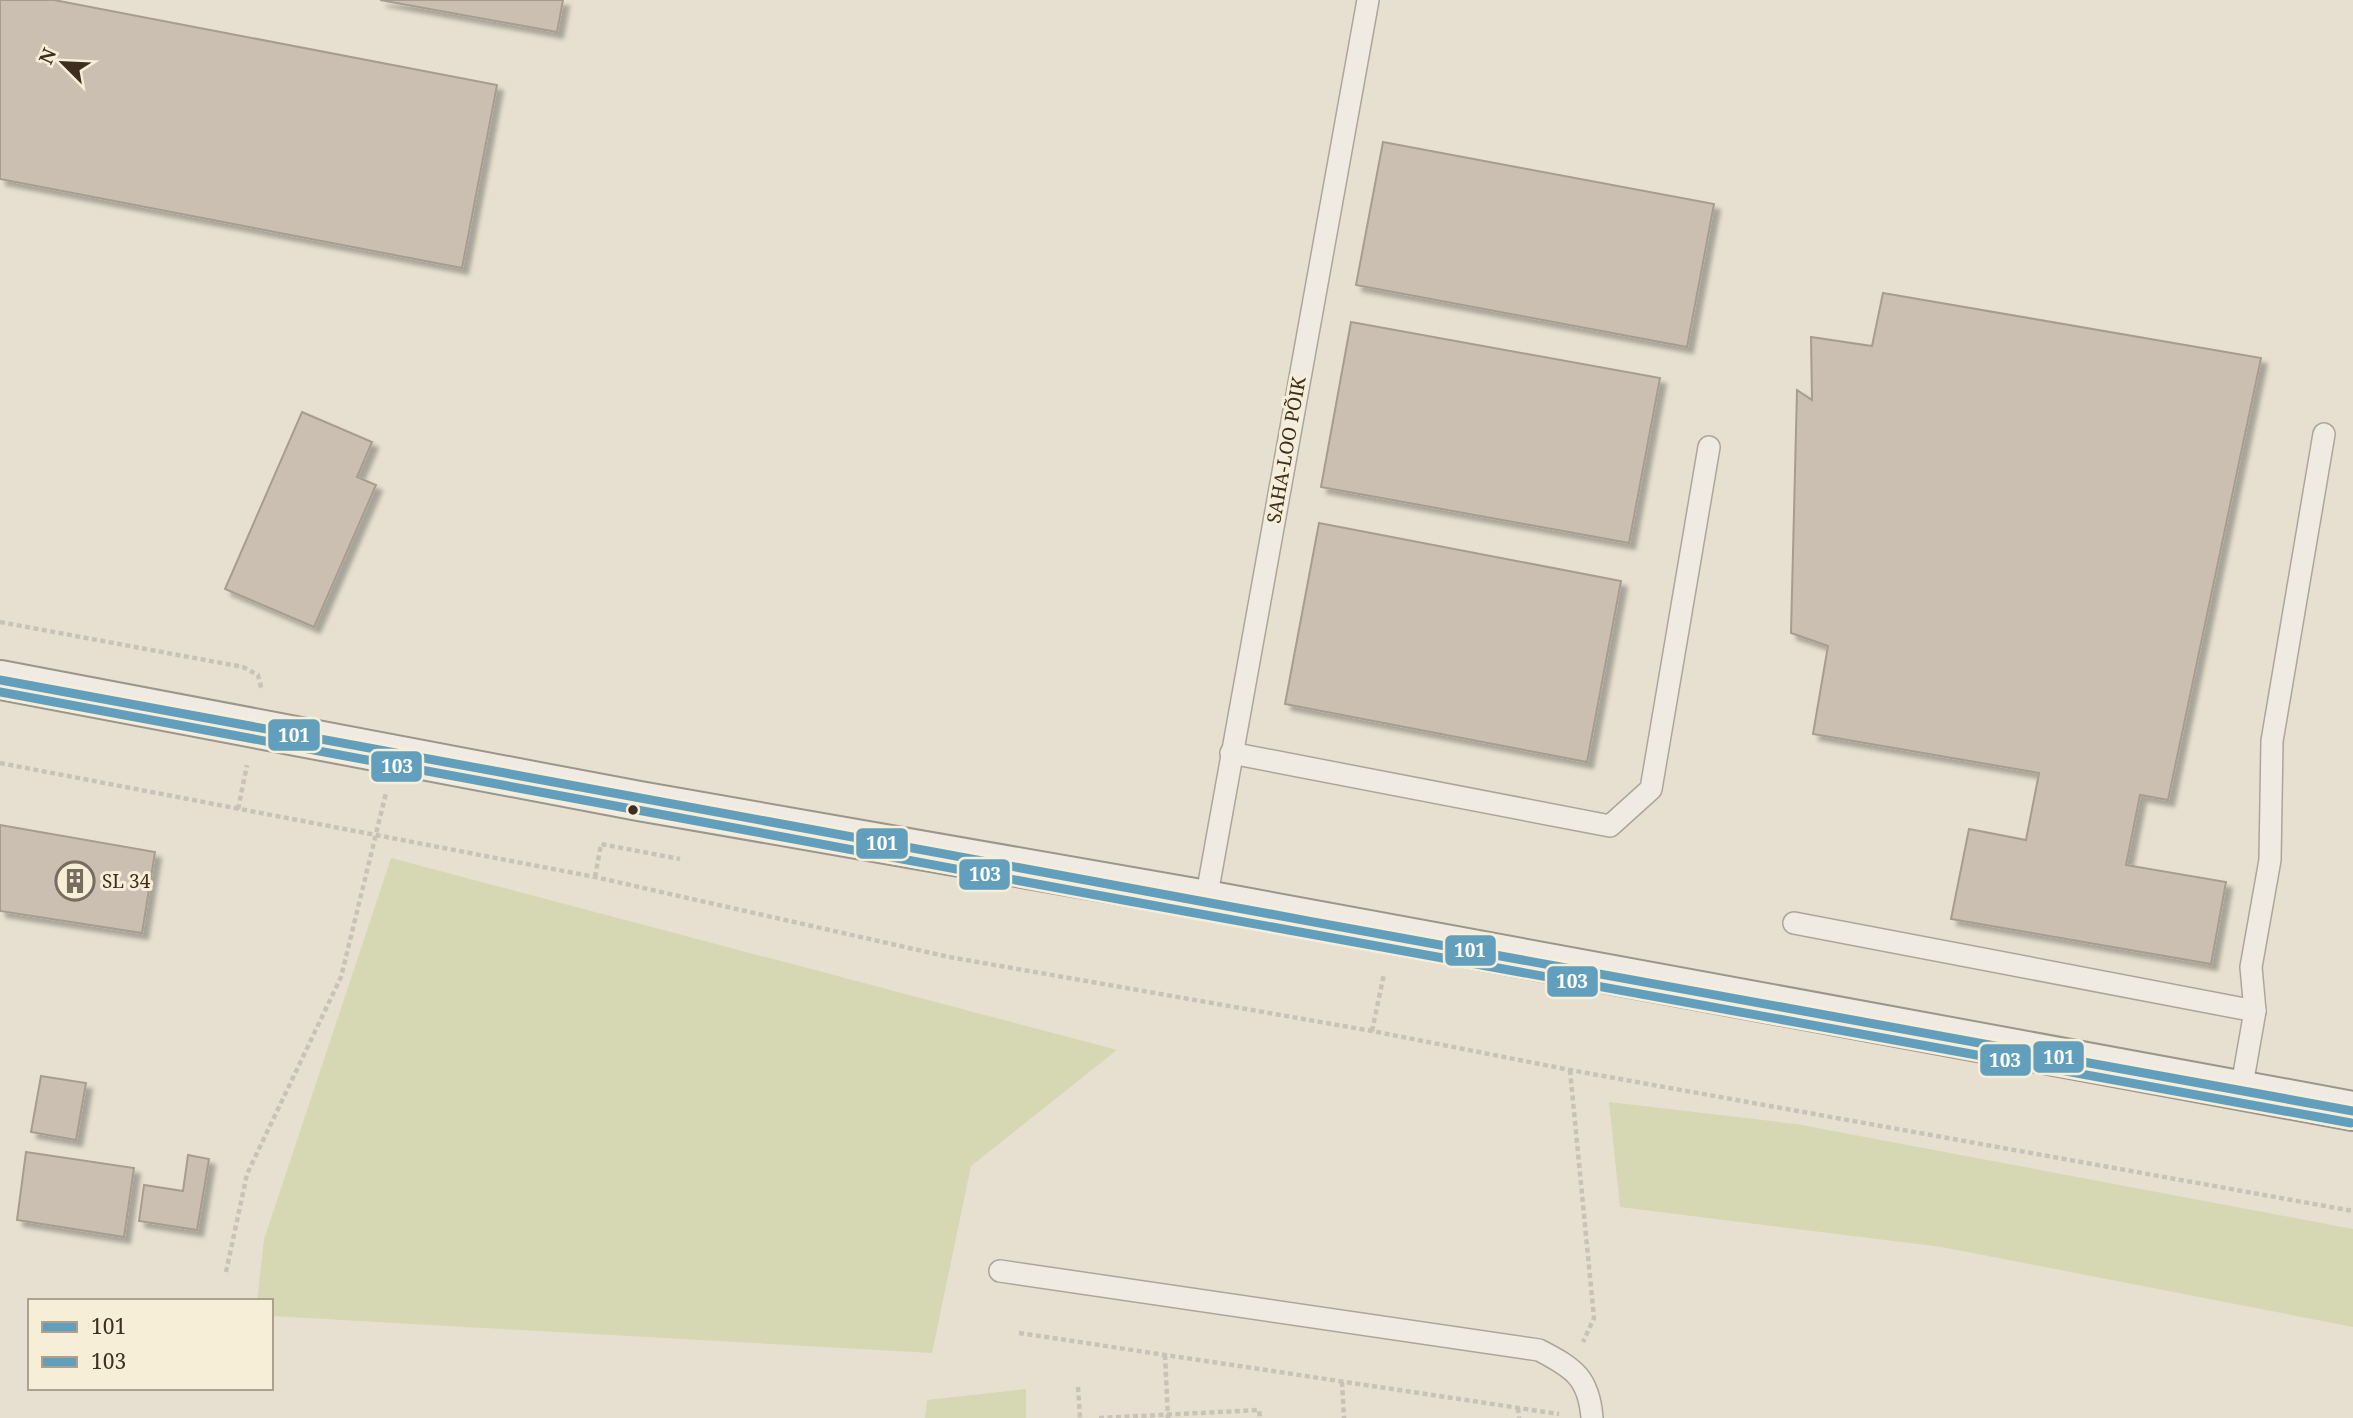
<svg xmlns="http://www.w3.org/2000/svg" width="2353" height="1418" font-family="'Noto Serif',serif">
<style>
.green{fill:#d6d7b3}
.building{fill:#cbbfb2;stroke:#a89c90;stroke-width:2;filter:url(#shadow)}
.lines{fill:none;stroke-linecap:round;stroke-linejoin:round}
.service-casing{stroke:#ada599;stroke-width:24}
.secondary-casing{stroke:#9c958a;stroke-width:42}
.path{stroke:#c8c2b9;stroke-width:4.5;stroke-dasharray:5 3.5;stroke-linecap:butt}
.service{stroke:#efebe3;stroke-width:21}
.secondary{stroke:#efebe3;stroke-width:38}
.bus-1-casing{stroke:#f7eed8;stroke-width:14}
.bus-2-casing{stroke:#f7eed8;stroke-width:14}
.bus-1{stroke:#629fbd;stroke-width:9}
.bus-2{stroke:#629fbd;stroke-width:9}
.bus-dot{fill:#3d2e20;stroke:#f7eed8;stroke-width:2.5}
.labels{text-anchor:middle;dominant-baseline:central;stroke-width:6;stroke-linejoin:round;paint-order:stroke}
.street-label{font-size:19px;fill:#3d2e20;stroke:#f7eed8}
.poi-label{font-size:19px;fill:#3d2e20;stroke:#f7eed8;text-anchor:start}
.line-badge{stroke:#f7eed8;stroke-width:2.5}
.badge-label{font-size:19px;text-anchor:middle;font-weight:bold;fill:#fff}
</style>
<defs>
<filter id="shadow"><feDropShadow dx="6" dy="6" stdDeviation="2" flood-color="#0004"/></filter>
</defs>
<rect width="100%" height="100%" fill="#e7e0d1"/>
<g class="green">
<path d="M391,858L1117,1050L971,1166L932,1353L271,1316V1301H257L264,1239Z"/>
<path d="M1609,1102L1796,1124L2353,1229V1327L1942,1247L1620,1207Z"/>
<path d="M1026,1389V1418H925L927,1400Z"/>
</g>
<g class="building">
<path d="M0,0H54L497,85L462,268L0,179Z"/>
<path d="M380,0H563L557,32Z"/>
<path d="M1383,142L1714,204L1687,347L1356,285Z"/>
<path d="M1883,293L2261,358L2168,800L2140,795L2126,865L2226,882L2211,964L1951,919L1969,829L2026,840L2039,773L1813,734L1828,646L1791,633L1797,390L1812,400L1811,337L1872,346Z"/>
<path d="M1351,322L1660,378L1629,543L1321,487Z"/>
<path d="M302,412L372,442L357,477L376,485L314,627L225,589Z"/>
<path d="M1319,523L1621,581L1587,762L1285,704Z"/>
<path d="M0,825L155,852L142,933L0,911Z"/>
<path d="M41,1076L86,1083L76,1140L31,1132Z"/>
<path d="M26,1152L134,1168L124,1237L17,1220Z"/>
<path d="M188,1155L209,1159L197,1230L139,1221L144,1185L183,1191Z"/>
</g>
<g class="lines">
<g class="service-casing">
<g id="service">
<path d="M1231,753L1610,826L1651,789L1709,447"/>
<path d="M1206,900L1368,0"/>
<path d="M1794,923L2255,1011L2241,1091"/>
<path d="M2255,1011L2251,967L2270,860L2272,741L2324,434"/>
<path d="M1000,1271L1539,1350C1574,1368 1589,1378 1592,1418"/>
</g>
</g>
<g class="secondary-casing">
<path id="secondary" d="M0,680L639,801L1206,900L2353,1111"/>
</g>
<g class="path">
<path d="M0,622L243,667L258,675L262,691"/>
<path d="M0,763L595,877L949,957L1372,1031L1570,1070L2353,1211"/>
<path d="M238,809L247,765"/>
<path d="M595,877L601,844L680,859"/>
<path d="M1372,1031L1384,974"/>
<path d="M1570,1070L1594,1318L1583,1342"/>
<path d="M226,1272L247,1174L341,977L386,793"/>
<path d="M1019,1333L1559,1414"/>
<path d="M1165,1355L1168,1418"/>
<path d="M1342,1382L1344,1418"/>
<path d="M1078,1387L1080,1418"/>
<path d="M1518,1408L1519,1418"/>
<path d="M1099,1418L1259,1410L1260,1418"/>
</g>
<use href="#service" class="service"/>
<use href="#secondary" class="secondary"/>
<g class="bus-1-casing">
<path id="bus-1" d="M0,680C783,828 1569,967 2353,1111"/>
</g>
<g class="bus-2-casing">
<path id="bus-2" d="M0,692C783,841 1567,979 2351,1123"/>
</g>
<use href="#bus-1" class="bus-1"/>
<use href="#bus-2" class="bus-2"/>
</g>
<defs>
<g id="building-ring" transform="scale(2.0125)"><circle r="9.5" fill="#f7eed8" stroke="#786c5e" stroke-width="1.5"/><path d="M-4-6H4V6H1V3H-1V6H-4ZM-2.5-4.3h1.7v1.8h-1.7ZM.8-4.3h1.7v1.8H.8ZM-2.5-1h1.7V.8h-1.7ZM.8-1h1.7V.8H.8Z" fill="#786c5e"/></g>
</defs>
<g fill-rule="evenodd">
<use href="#building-ring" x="75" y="881"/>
</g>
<circle class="bus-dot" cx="633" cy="810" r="6"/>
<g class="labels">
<g class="street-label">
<text transform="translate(1286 450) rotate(-80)">SAHA-LOO PÕIK</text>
</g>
<g class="poi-label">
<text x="102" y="881">SL 34</text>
</g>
</g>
<g class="line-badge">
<rect x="267" y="718" width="54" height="34" rx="7" fill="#629fbd"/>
<rect x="370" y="750" width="53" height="33" rx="7" fill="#629fbd"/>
<rect x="855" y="827" width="54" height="33" rx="7" fill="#629fbd"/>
<rect x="958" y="858" width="53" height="33" rx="7" fill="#629fbd"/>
<rect x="1444" y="934" width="53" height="33" rx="7" fill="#629fbd"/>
<rect x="1546" y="965" width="53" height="33" rx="7" fill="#629fbd"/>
<rect x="2032" y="1040" width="53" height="34" rx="7" fill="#629fbd"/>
<rect x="1979" y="1043" width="53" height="34" rx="7" fill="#629fbd"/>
</g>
<g class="badge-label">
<text x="294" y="742">101</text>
<text x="397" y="773">103</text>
<text x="882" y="850">101</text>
<text x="985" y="881">103</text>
<text x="1470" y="957">101</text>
<text x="1572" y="988">103</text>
<text x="2059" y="1064">101</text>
<text x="2005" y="1067">103</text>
</g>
<rect x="28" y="1299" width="245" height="91" fill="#f7eed8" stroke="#ada18e" stroke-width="2"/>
<rect x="42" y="1322" width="35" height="10" fill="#629fbd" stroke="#ada18e" stroke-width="2"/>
<text x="91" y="1334" font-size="21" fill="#3d2e20">101</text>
<rect x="42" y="1357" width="35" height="10" fill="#629fbd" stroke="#ada18e" stroke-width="2"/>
<text x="91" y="1369" font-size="21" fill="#3d2e20">103</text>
<g transform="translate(63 63) rotate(294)" stroke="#f7eed8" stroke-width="5" paint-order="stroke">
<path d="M0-5L12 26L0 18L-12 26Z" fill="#3d2e20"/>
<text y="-10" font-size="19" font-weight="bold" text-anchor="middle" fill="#3d2e20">N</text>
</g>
</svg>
